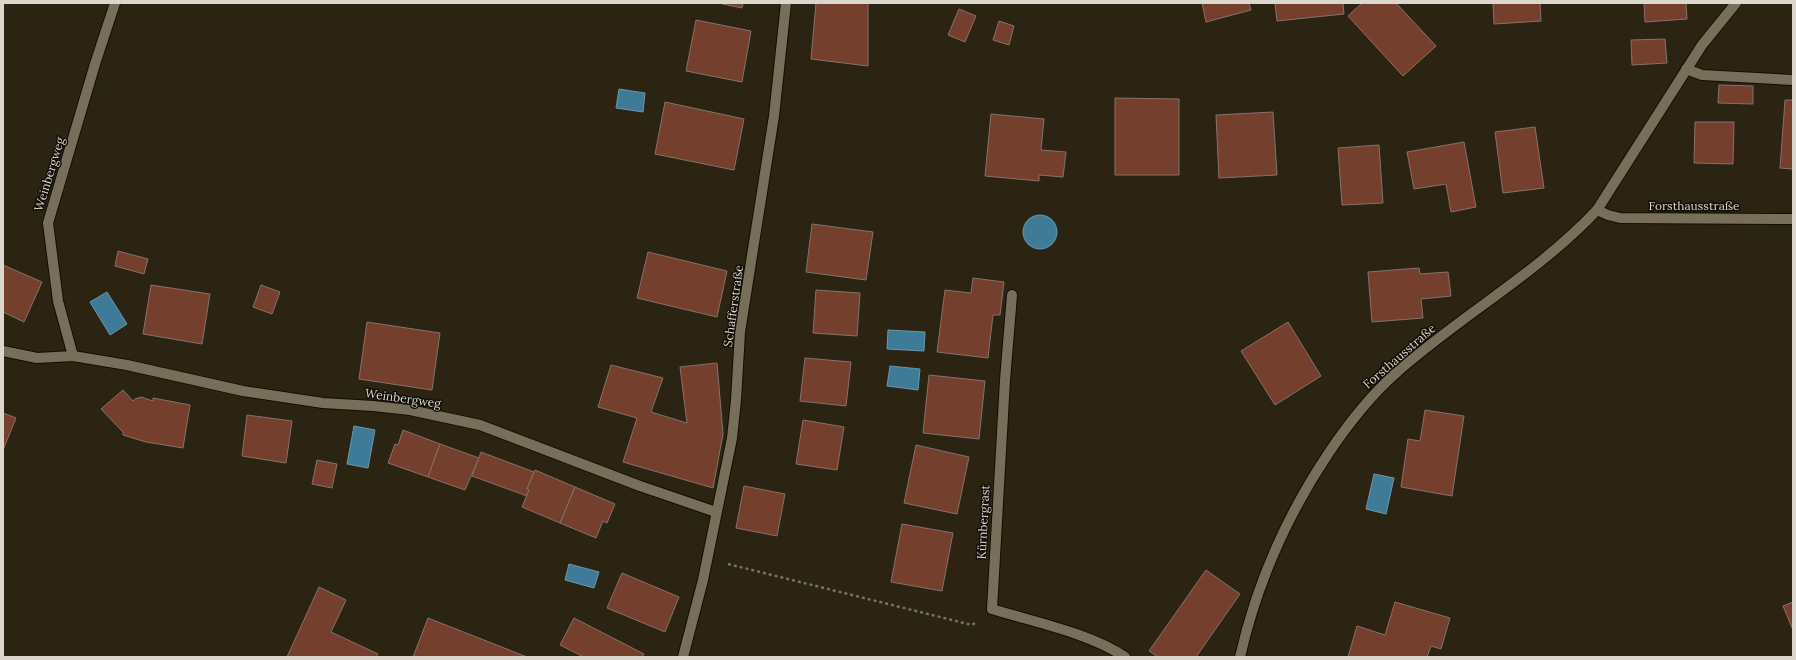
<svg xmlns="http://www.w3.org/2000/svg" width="1796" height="660" font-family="Lora,serif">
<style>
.water{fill:#3d7b98;stroke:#6d97a8}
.building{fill:#74402d;stroke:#877169}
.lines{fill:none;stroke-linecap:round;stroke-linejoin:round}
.minor-casing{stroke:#140d01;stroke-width:12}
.path{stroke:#787163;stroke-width:2.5;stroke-dasharray:3 3;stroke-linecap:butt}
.minor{stroke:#786f5b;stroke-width:10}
.labels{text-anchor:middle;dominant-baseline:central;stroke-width:3;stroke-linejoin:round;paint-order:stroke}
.street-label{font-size:12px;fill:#dcd7cd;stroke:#110e07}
</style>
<rect width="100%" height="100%" fill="#2c2413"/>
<g class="water">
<path d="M619,89L645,93L643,112L616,108Z"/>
<circle cx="1040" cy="232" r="17"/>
<path d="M107,292L127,324L110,335L90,302Z"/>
<path d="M888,330L925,332L924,351L887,349Z"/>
<path d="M890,366L920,369L918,390L887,386Z"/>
<path d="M354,426L375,430L368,468L347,464Z"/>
<path d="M1374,474L1394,478L1386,514L1366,509Z"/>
<path d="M569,564L599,572L594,588L565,580Z"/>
</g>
<g class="building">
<path d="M718,3H743L742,8Z"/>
<path d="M816,3H868V66L811,59Z"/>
<path d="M1202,3H1249L1251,10L1206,22Z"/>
<path d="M1275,3H1343L1344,14L1277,21Z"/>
<path d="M1362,3H1396L1436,46L1403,76L1348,16Z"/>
<path d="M1493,3H1540L1541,21L1494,24Z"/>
<path d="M1644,3H1686L1687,19L1645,22Z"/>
<path d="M959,9L976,16L965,42L948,35Z"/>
<path d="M696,20L751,31L742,82L686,71Z"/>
<path d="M999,21L1014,26L1009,45L993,40Z"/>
<path d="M1665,39L1667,63L1632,65L1631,40Z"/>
<path d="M1719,85L1753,86V104L1718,103Z"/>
<path d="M1115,98L1179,99V175H1115Z"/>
<path d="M1785,100H1793V169L1780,168Z"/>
<path d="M665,102L744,119L734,170L655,154Z"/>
<path d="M1273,112L1277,175L1219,178L1216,115Z"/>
<path d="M991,114L1044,119L1041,150L1066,152L1063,177L1039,175V181L985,176Z"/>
<path d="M1695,122H1734L1733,164L1694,163Z"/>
<path d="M1535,127L1544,188L1503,193L1495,132Z"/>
<path d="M1464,142L1476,207L1451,212L1446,184L1414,189L1407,152Z"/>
<path d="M1379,145L1383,203L1342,205L1338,148Z"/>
<path d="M812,224L873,232L866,280L806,272Z"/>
<path d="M118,251L148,259L144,274L115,266Z"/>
<path d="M648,252L727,271L717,317L637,298Z"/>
<path d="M3,265L42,282L24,322L3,312Z"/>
<path d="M1419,268L1420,274L1448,272L1451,296L1421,299L1423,318L1372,322L1368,272Z"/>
<path d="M973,278L1004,282L1000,315H993L988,358L937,352L945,290L971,293Z"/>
<path d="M151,285L210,294L202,344L143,334Z"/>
<path d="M261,285L280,292L272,314L253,307Z"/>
<path d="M816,290L860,293L857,336L813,333Z"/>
<path d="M367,322L440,333L432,390L359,379Z"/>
<path d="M1288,322L1321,376L1275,405L1241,351Z"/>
<path d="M805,358L851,362L846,406L800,401Z"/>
<path d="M717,363L723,434L713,488L623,462L637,418L598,407L611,365L663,378L651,412L687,423L680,367Z"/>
<path d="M929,375L985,381L979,439L923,433Z"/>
<path d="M123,390L133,401L135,399L141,397L153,401V398L190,405L183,448L146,442L123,435V432L101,409Z"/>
<path d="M1425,410L1464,416L1452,496L1401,487L1408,439L1420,441Z"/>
<path d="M3,413L16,418L3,450Z"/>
<path d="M247,415L292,421L286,463L242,456Z"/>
<path d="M803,420L844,427L837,470L796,464Z"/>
<path d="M403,430L440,444L428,477L388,463L395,444L398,445Z"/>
<path d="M440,444L479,458L465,490L428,477Z"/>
<path d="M916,445L969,457L957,514L904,503Z"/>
<path d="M481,452L534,472L527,489L529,490L527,496L472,476Z"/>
<path d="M317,460L337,464L332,488L312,484Z"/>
<path d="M535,470L575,487L560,523L522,507L529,490L527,489Z"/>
<path d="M744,486L785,494L777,536L736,528Z"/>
<path d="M575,487L615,504L607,523L603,521L596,538L560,523Z"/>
<path d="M902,524L953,533L942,591L891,582Z"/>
<path d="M1206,570L1240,594L1196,657H1158L1149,651Z"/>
<path d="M622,573L679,597L665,632L607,608Z"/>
<path d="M319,587L346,600L331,632L378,654L376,657H287Z"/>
<path d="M1395,602L1450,618L1441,649L1431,646L1427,657H1348L1357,626L1385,635Z"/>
<path d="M1793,602V630L1783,606Z"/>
<path d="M428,618L527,657H413Z"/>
<path d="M574,618L644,654L642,657H584L560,645Z"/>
</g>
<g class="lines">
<g class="minor-casing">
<g id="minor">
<path d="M1686,69L1702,75L1793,80"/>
<path d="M1597,210L1608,215L1620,218L1793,219"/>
<path d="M1012,295L1005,380L992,609C1034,622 1089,633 1125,657"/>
<path d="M3,351L37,358L73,356L127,365L243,391L323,403L373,406L410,410L480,425L640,486L716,512"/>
<path d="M73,356L58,301L48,223L95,64L115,3"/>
<path d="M683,657L703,580L732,438L736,400L740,332L774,116L786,3"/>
<path d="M1240,657C1257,582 1286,517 1328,454C1348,424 1369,397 1396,373C1460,316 1538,273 1597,210L1702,45L1736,3"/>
</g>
</g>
<path class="path" d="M728,564L972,625L976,622"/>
<use href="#minor" class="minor"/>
</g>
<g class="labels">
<g class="street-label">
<text transform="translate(49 174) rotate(-73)">Weinbergweg</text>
<text x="1694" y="205">Forsthausstraße</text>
<text transform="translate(733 306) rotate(-82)">Schafferstraße</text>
<text transform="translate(1399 356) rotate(-41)">Forsthausstraße</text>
<text transform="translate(403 398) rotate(8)">Weinbergweg</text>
<text transform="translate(983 522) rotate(-87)">Kürnbergrast</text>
</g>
</g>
<rect width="1796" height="660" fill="none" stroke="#dcd7cd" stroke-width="8"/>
</svg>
